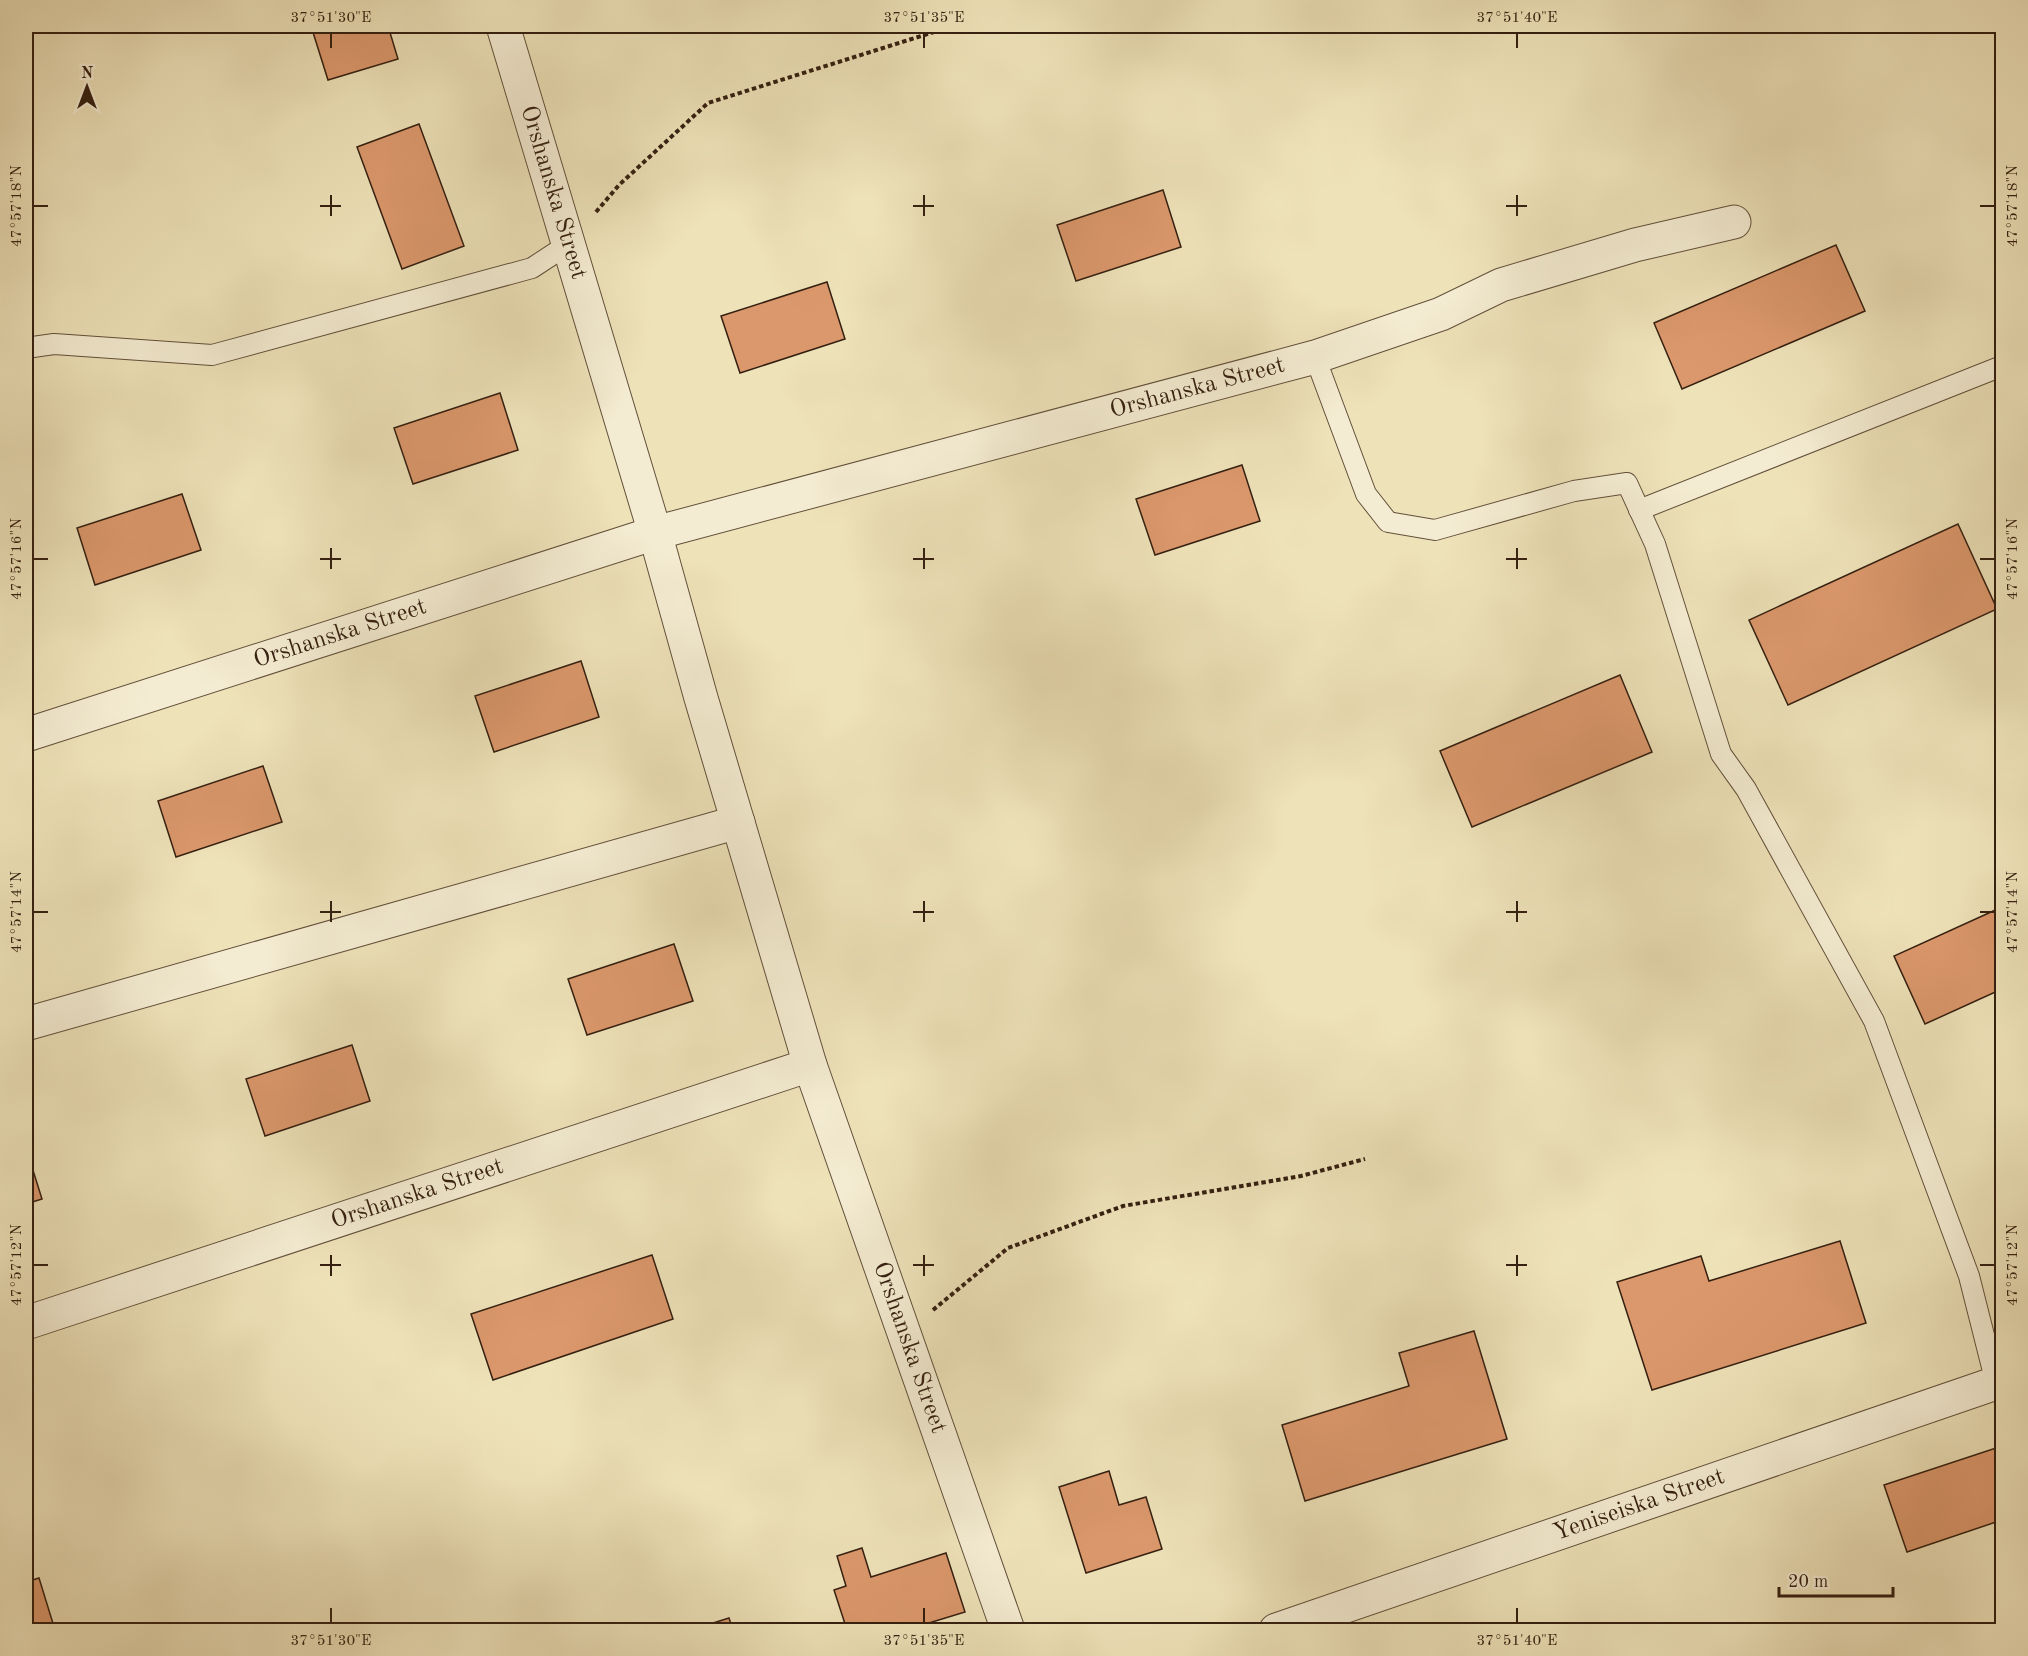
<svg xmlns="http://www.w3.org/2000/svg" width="2028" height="1656" font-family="'Old Standard TT',serif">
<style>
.building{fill:#db986c;stroke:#341f10;stroke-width:1.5}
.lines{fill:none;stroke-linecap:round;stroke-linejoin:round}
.service-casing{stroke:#62503a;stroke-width:22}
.minor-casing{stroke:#62503a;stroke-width:35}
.path{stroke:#341f10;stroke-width:4;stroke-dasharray:4.5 3;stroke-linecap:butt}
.service{stroke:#f4ecd2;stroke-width:20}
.minor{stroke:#f4ecd2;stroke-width:33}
.ticks{fill:none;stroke:#341f10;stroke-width:2}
.labels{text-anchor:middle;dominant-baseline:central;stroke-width:4.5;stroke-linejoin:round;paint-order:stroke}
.street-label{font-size:24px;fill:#341f10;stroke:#f4ecd2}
.neatline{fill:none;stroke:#341f10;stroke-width:2}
.ticks-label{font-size:15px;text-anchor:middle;fill:#341f10}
</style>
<rect width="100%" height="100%" fill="#eee2b9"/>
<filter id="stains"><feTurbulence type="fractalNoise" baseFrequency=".00333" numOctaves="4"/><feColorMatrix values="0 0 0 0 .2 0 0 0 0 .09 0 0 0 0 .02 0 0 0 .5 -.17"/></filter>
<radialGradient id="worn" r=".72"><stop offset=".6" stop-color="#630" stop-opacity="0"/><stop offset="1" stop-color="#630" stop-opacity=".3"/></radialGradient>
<g class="building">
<path d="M311,26H388L398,59L328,80Z"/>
<path d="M419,124L464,246L402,269L357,147Z"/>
<path d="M1163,190L1181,247L1076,281L1057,225Z"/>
<path d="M1836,245L1865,311L1682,389L1654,323Z"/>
<path d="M827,282L845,339L740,373L721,316Z"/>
<path d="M500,393L518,450L413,484L394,428Z"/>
<path d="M1242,465L1260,521L1155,555L1136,499Z"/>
<path d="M182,494L201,550L95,585L77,528Z"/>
<path d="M1958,524L1997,609L1788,705L1749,620Z"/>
<path d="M581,661L599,717L494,752L475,696Z"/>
<path d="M1620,675L1652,752L1472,827L1440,751Z"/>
<path d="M263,766L282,822L176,857L158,801Z"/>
<path d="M2002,907V989L1925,1024L1894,956Z"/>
<path d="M674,944L693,1001L587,1035L568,979Z"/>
<path d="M352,1045L370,1101L265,1136L246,1079Z"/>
<path d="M26,1148L42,1199L26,1204Z"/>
<path d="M1840,1241L1866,1323L1652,1390L1617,1282L1701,1256L1709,1281Z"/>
<path d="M652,1255L673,1319L493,1380L471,1314Z"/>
<path d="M1474,1331L1507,1439L1305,1501L1282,1425L1409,1386L1399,1353Z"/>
<path d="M2002,1446V1520L1907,1552L1884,1485Z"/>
<path d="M1109,1471L1119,1505L1146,1497L1162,1549L1086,1573L1059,1487Z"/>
<path d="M862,1548L871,1577L946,1553L965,1612L906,1630H847L834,1590L846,1586L837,1556Z"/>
<path d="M39,1578L55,1630H26V1582Z"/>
<path d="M729,1618L733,1630H691Z"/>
</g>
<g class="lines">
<g class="service-casing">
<g id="service">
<path d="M26,348L54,344L212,355L532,268L567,245"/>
<path d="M1315,357L1366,494L1388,522L1435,530L1574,491L1627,483L1655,544L1721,754L1746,789L1874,1021L1969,1276L1996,1383"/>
<path d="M1639,510L2002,366"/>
</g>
</g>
<g class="minor-casing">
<g id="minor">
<path id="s1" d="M503,26L655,533L701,698L810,1065L1008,1630"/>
<path id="s2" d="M26,735L655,533L1315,357L1441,314L1501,285L1635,245L1734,222"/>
<path d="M26,1024L738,822"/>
<path id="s3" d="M26,1323L810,1065"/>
<path id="s4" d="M1276,1630L2002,1381"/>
</g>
</g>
<g class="path">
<path d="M596,212L619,185L708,103L953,26"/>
<path d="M933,1310L1008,1248L1123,1206L1301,1176L1365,1159"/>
</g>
<use href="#service" class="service"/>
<use href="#minor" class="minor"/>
</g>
<path class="ticks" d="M331,33V48M924,33V48M1517,33V48M331,195V216M924,195V216M1517,195V216M33,206H48M320,206H341M913,206H934M1506,206H1527M1980,206H1995M331,548V569M924,548V569M1517,548V569M33,559H48M320,559H341M913,559H934M1506,559H1527M1980,559H1995M331,901V922M924,901V922M1517,901V922M33,912H48M320,912H341M913,912H934M1506,912H1527M1980,912H1995M331,1255V1276M924,1255V1276M1517,1255V1276M33,1265H48M320,1265H341M913,1265H934M1506,1265H1527M1980,1265H1995M331,1608V1623M924,1608V1623M1517,1608V1623"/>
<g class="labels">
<g class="street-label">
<text stroke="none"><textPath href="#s1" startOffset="174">Orshanska Street</textPath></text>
<text stroke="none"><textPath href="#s2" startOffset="1222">Orshanska Street</textPath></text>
<text stroke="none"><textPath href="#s2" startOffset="330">Orshanska Street</textPath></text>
<text stroke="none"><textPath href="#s3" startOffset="412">Orshanska Street</textPath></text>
<text stroke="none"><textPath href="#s1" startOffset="1383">Orshanska Street</textPath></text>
<text stroke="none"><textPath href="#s4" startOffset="384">Yeniseiska Street</textPath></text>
</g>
</g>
<rect width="2028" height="1656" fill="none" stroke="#eee2b9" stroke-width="66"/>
<g transform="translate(87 87)" stroke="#f4ecd2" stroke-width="4.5" paint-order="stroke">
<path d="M0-4.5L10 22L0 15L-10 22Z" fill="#341f10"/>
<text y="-9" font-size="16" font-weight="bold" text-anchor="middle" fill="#341f10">N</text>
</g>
<path d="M1779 1587v9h114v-9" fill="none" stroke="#341f10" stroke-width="3"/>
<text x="1788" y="1587" font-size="18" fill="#341f10" stroke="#f4ecd2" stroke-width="4.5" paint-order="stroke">20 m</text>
<rect x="33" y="33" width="1962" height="1590" class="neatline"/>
<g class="ticks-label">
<text x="331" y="22">37°51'30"E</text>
<text x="924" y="22">37°51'35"E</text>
<text x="1517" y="22">37°51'40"E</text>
<text transform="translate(16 206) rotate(-90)" y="5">47°57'18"N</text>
<text transform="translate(2012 206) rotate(-90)" y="5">47°57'18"N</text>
<text transform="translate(16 559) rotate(-90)" y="5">47°57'16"N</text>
<text transform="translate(2012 559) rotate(-90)" y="5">47°57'16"N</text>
<text transform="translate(16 912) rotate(-90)" y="5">47°57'14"N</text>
<text transform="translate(2012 912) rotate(-90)" y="5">47°57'14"N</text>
<text transform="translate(16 1265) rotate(-90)" y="5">47°57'12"N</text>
<text transform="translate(2012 1265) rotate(-90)" y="5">47°57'12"N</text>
<text x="331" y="1645">37°51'30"E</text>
<text x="924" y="1645">37°51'35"E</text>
<text x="1517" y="1645">37°51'40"E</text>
</g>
<rect width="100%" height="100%" filter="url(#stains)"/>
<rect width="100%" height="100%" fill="url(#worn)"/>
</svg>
